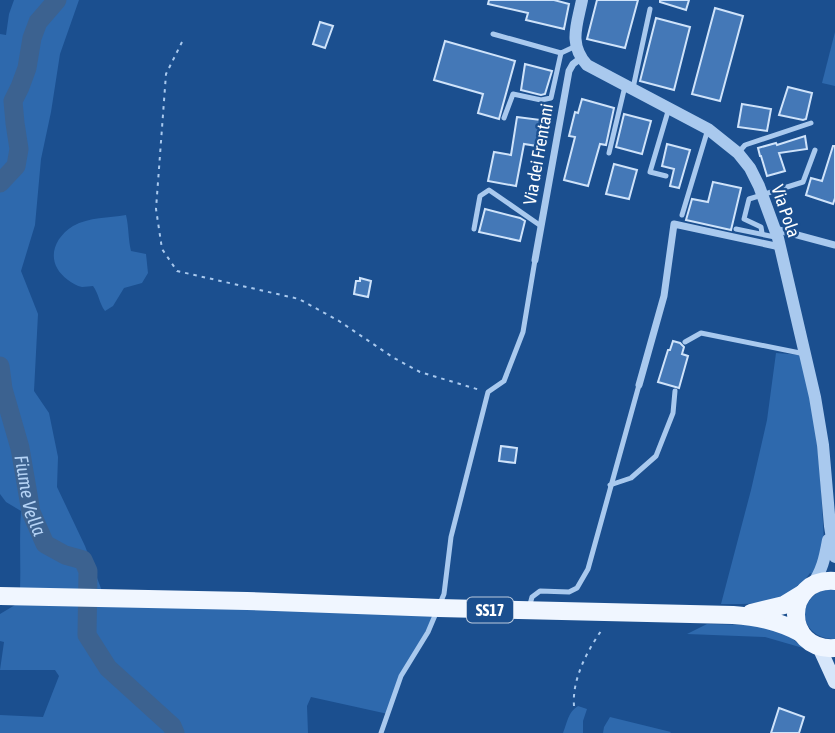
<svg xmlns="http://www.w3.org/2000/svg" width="835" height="733" font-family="'Asap Condensed',sans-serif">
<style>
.green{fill:#2e69ad}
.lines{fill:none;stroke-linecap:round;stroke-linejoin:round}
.river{stroke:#3c6290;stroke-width:19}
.building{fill:#4478b7;stroke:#cfe3fa;stroke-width:2}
.path{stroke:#a9c9ee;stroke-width:2;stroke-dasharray:3.5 5;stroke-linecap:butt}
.service{stroke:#a9c9ee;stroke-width:5}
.minor{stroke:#a9c9ee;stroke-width:7}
.tertiary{stroke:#a9c9ee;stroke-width:12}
.secondary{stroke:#d6e6fa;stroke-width:14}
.primary{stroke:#f0f6ff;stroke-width:18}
.labels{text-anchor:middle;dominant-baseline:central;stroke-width:5;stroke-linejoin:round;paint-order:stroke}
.shield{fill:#1b4f8f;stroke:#bbcadd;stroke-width:2}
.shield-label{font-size:16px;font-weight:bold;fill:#fff}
.street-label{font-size:18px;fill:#fff;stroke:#1b4f8f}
.water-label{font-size:19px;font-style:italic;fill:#b5d3f5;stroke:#1b4f8f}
</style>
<rect width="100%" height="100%" fill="#1b4f8f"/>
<g class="green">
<path d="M14,0H79L60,54L51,112L41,159L35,225L21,271L38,314L34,391L49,413L58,457L57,487L85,546L102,591L20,590C21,563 19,537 21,511L6,502L0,494V34L6,35L9,14Z"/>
<path d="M835,32V86L822,83Z"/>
<path d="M126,215C129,228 128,239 131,251L146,254L148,273L142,283L124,288L113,306L105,311C99,303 99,294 93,286C90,286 86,287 82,287C77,286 72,283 68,280C46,264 51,240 73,226C89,217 109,218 126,215Z"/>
<path d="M776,353L802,355L812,397L820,472L824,541L814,575L810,573C788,606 757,604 721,604L751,490L767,420Z"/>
<path d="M822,590H835V639C803,639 793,605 822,590Z"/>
<path d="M15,605L246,608L435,616L400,676L388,714L311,697L307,706L308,733H0V715L43,717L59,676L55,670H0L4,642L0,641V614Z"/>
<path d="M707,624L750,625L785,632L803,648L765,637L687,634Z"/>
<path d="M578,706L587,709L583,721V733H563C567,723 568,712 578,706Z"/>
<path d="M610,717L671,732L670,733H603L604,727Z"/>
</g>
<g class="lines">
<g class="river">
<path d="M0,183L16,166L19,149L15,123L13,101L20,87L27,68L32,38L38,22L57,0"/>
<path id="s1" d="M0,366L3,389L20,448L31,512L45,544L65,555L83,560L88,571L87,635L108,668L172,726L175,733"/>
</g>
</g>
<g class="building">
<path d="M489,0H554L569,4L564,29L526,20L528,13L488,4Z"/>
<path d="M597,0H638L625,48L587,39Z"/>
<path d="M660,0H689L686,10L660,2Z"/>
<path d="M715,8L743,16L720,101L692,94Z"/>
<path d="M656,18L690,27L674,90L640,81Z"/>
<path d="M320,22L333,26L325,48L313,44Z"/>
<path d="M445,41L515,61L499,119L478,113L483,94L434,80Z"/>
<path d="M525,64L552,71L545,94L541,95L521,90Z"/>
<path d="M788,87L812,93L806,119L803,120L779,115Z"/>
<path d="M582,99L614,108L606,145L600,144L588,186L564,180L575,137L569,136L575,112L578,113Z"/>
<path d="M742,104L771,109L767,131L738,127Z"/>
<path d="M624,114L651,121L642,154L616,147Z"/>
<path d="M517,117L541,120L537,146L524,144L516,186L488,181L494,152L511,155Z"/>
<path d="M805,136L807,149L779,153L785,171L767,176L761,156H760L758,148L776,143L777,145Z"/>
<path d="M667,144L690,150L679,188L670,186L674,169L662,166Z"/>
<path d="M833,146H835V198L833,204L806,195L811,178L822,181Z"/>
<path d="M614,164L637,170L629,199L606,194Z"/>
<path d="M713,182L741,188L731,230L686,220L692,199L708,202Z"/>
<path d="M485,209L520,218L525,221L520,241L479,232Z"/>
<path d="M360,278L371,281L368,297L354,294L356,281H360Z"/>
<path d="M673,341L680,343L684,347L682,354L688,356L679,388L658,382L668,350H670Z"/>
<path d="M501,446L517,448L515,463L499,461Z"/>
<path d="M779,708L804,717L799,733H771Z"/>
</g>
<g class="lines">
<g class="path">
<path d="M182,42L166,74L156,209L162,249L177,271L299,299L339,321L394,358L420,372L480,390"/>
<path d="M574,706C572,680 586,653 601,631L602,628"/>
</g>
<g class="service">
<path d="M493,34L561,53L576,46"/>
<path d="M633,88L650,9"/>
<path d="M504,118L513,94L541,100L551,98L561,53"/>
<path d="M609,153L625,86"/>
<path d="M738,153L745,145L811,123"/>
<path d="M666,176L650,172L669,108"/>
<path d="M682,215L708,129"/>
<path d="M474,229L480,196L489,190L541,226"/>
<path d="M736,229L775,237"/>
<path d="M762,233L761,227L744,219L749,199L803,182L815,150"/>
<path d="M685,342L701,333L805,354"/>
<path d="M610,485L631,478L656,456L673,413L675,391"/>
<path d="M529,608L532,597L540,591L569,592L577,588L588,569L639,385"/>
<path d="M381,733L401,676L428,632L444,594L451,537L488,392L504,381L523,332L535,260"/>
</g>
<g class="minor">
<path d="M775,229L835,245"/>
<path d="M535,260L569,71L573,64L581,58"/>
<path d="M639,385L664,296L674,224L780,247"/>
</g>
<g class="tertiary">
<path d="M582,0C577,25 568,44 587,65L708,129L738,153L750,168L759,186L778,238L815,397L823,445L830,526L835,557"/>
<path d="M811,586C822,572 825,557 828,540"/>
</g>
<path class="secondary" d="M819,647L835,682"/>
<g class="primary">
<path d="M835,581C783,577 783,652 835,648"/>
<path d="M0,596L247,601L439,608L733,615C758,617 779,621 801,633"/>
<path d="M751,613L784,605L802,594"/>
</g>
</g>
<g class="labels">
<rect class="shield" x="467" y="597.5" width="46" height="25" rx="5"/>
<g class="shield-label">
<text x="490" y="610">SS17</text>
</g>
<g class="street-label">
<text transform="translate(538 154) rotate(-80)">Via dei Frentani</text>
<text transform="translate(786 211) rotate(71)">Via Pola</text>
</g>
<g class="water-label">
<text stroke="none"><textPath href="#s1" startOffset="133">Fiume Vella</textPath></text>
</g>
</g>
</svg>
